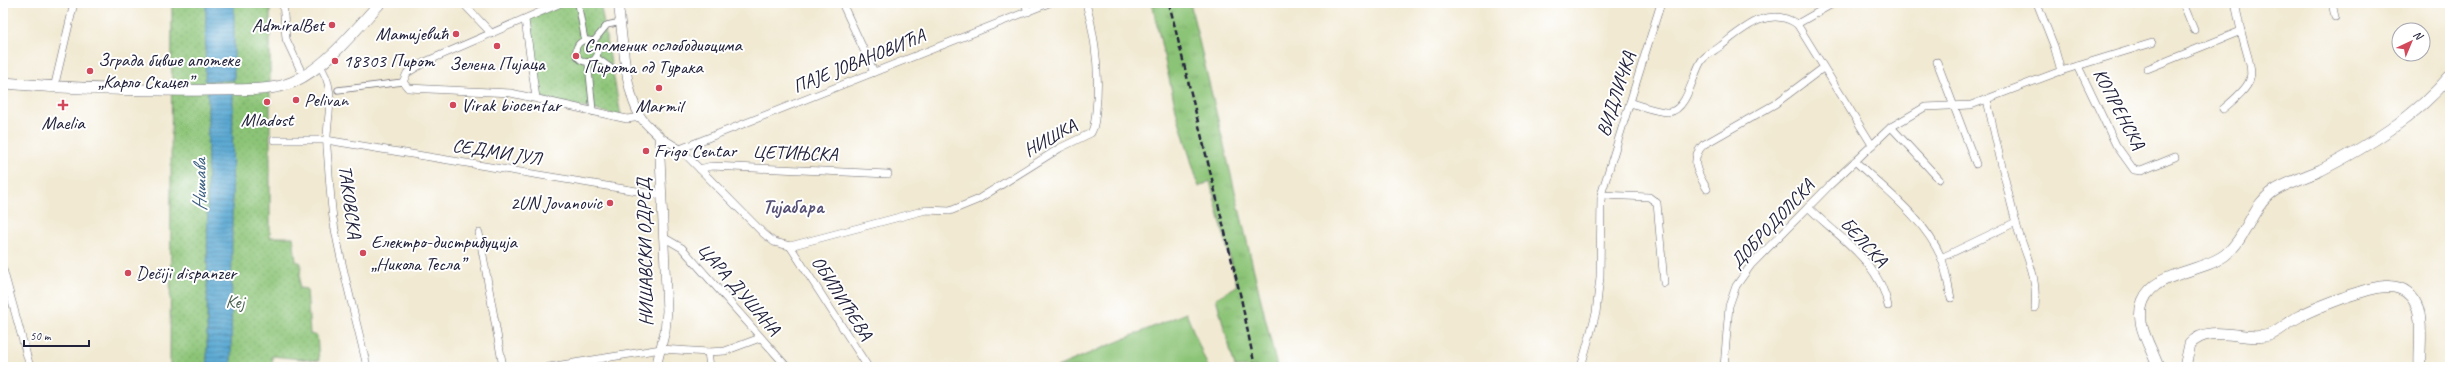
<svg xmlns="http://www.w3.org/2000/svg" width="2453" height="370" font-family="Caveat,sans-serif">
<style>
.grass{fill:url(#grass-tufts);stroke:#577359}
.park{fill:url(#park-dots);stroke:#577359}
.garden{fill:#8cc477;stroke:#577359}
.water{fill:url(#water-rules);stroke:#3d6486}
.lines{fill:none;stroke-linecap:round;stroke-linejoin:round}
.pedestrian-casing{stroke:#6a6870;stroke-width:7}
.minor-casing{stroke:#6a6870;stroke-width:8}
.tertiary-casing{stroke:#6a6870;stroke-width:10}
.secondary-casing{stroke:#6a6870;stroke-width:12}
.pedestrian{stroke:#fff;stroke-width:5.5}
.minor{stroke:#fff;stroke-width:7}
.tertiary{stroke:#fff;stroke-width:9}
.secondary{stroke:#fff;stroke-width:11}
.rail{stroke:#22223b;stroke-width:2.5;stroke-dasharray:6 3;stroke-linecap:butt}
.poi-dot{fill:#d1495b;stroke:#fff;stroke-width:1.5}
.labels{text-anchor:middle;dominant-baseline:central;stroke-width:4;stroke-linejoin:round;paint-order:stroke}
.poi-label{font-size:19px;fill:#22223b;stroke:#fff;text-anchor:start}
.street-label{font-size:19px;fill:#22223b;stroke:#fff}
.park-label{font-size:19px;fill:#4c6353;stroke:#fff}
.water-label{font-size:20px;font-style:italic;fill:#3a5e7f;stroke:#fff}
.neighbourhood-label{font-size:20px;font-weight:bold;fill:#565175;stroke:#fff}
</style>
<defs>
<pattern id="grass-tufts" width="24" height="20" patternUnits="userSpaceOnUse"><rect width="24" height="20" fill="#8cc477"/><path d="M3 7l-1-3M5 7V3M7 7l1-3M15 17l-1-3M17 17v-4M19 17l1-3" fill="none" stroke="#78a868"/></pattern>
<pattern id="park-dots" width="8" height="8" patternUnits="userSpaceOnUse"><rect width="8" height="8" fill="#8cc477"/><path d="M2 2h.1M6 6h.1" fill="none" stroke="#78a868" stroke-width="1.8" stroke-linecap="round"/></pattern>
<pattern id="water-rules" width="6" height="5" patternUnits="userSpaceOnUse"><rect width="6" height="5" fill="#58a7d2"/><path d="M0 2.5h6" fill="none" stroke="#4888ac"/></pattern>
</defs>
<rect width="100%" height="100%" fill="#fff"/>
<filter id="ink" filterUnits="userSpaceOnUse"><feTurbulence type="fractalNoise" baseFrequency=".025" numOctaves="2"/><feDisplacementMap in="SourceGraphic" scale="8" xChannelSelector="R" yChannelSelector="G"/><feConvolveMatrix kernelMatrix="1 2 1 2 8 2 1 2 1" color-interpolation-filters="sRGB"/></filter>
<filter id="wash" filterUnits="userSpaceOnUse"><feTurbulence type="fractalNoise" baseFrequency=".012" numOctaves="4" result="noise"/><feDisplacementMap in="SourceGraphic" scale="16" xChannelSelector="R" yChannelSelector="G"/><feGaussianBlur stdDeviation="0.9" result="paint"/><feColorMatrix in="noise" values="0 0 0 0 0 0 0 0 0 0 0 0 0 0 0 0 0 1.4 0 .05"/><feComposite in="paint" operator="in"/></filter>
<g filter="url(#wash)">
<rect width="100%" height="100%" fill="#f1e9d2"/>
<path class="grass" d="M1152,3H1190L1277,367H1235L1216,298L1237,286L1210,181L1199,187L1177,114Z"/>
<g class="park">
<path d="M172,3H270V237H293L296,261L301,263L299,288L307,289L310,334L317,336L319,361L272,356V367H170Z"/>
<path d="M558,3H600L621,116L538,97L529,17Z"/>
</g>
<path class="garden" d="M1186,313L1208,367H1057Z"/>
<g class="water">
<path d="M206,3H234V80L205,81Z"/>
<path d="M208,90H233L231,367H207Z"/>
</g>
</g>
<g filter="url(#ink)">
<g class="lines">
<g class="pedestrian-casing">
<g id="pedestrian">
<path d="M578,3L585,41"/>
<circle cx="587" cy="51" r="11"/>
<path d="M593,42L607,25L621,22"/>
<path d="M596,57L614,70L627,68"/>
<path d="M588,62L593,112"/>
<path d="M338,90L403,82"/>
</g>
</g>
<g class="minor-casing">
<g id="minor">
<path d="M283,3L286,39L300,69"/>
<path d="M463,3L492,34"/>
<path d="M561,3L425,62L407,73L403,82L408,88L511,93L627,119L641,117"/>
<path d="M842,3L874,72"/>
<path d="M1025,3L1028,12"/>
<path d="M2037,3L2054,46L2061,71"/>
<path d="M2183,3L2194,30"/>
<path d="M2332,3L2335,17"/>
<path d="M525,20L536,98"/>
<path d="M1797,24L1872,145"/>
<path d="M1937,62L1976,164"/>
<path d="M319,65C339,91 325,118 327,148C329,171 330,195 333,218C341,268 356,317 367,367"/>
<path d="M2078,66L2116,145L2134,170L2141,171L2175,157"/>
<path d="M2147,69L2241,31L2235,3"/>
<path d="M54,88L74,3"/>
<path d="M1987,100C1996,141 2005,182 2016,223C2025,257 2038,271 2035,308"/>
<path d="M1630,103C1639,105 1660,113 1669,112C1688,110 1693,72 1702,60C1707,54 1716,50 1722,45C1744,28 1769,5 1797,24L1834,3"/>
<path d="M2223,109C2262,77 2252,77 2241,31"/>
<path d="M1891,127L1939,179"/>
<path d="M659,136L680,149L764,234L774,242L790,246L868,367"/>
<path d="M274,140H326L661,195"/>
<path d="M680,149L1049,3"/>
<path d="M1855,161C1885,190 1924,218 1941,257C1946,269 1948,285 1951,298"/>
<path d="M700,169L711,166L888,174"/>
<path d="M1707,189C1698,174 1689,160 1703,145L1775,104L1823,68"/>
<path d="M1601,195L1649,197L1657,203L1664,283"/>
<path d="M1808,207C1836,235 1881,263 1888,306"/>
<path d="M479,233L503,367"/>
<path d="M663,237L682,248L787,367"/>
<path d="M790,246L926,210L950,211L977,200L1060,148L1091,133C1095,126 1095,119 1096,111C1100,74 1096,39 1086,3"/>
<path d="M1941,258L2016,222"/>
<path d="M3,269L30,367"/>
<path d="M708,352L710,367"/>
<path d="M549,367L661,349L708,352L725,351L760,338"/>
<path d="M1581,367L1596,313L1600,277L1601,195L1661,3"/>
<path d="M1724,367L1729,306L1736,286L1751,265L1830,185L1891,127L1925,107L1971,105L2061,71L2152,43"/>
</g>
</g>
<g class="tertiary-casing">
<path id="tertiary" d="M618,3C623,34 624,90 640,116C645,124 653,130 659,136L667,311L665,331L656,367"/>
</g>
<g class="secondary-casing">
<g id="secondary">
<path d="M3,83C73,89 144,91 215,90C240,89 270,92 293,82C328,66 354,31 380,3"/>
<path d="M2158,367C2151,346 2134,324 2143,301C2155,271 2201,273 2225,255C2247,238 2251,206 2274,191C2288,182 2306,177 2321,170C2368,146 2416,117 2450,76"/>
<path d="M2185,367L2190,344C2211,321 2246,344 2272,334C2282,329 2290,321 2300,316C2315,308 2332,302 2348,296C2372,288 2406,274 2418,309C2423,326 2419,349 2420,367"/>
</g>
</g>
<use href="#pedestrian" class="pedestrian"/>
<use href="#minor" class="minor"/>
<use href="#tertiary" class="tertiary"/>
<use href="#secondary" class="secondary"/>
<path class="rail" d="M1169,3L1241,298L1255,367"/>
</g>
</g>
<g class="poi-dot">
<circle cx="332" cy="25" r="4"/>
<circle cx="456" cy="34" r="4"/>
<circle cx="497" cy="46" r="4"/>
<circle cx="576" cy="56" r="4"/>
<circle cx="335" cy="61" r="4"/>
<circle cx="90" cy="71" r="4"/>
<circle cx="659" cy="88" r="4"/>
<circle cx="296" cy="100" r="4"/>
<circle cx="267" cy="102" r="4"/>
<path d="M61 99h4v4h4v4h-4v4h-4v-4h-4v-4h4z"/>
<circle cx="453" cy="105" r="4"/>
<circle cx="646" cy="151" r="4"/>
<circle cx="610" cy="203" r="4"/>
<circle cx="363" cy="253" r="4"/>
<circle cx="128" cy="273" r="4"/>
</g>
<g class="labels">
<g class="poi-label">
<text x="324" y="25" text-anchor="end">AdmiralBet</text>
<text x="448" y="34" text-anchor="end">Матијевић</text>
<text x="584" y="45">Споменик ослободиоцима<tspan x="584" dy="22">Пирота од Турака</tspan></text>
<text x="98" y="60">Зграда бивше апотеке<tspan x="98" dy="22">„Карло Скацел”</tspan></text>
<text x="343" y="61">18303 Пирот</text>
<text x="497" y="64" text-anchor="middle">Зелена Пијаца</text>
<text x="304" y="100">Pelivan</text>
<text x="461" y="105">Virak biocentar</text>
<text x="659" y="106" text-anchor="middle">Marmil</text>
<text x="267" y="120" text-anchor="middle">Mladost</text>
<text x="63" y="123" text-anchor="middle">Maelia</text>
<text x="654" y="151">Frigo Centar</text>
<text x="602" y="203" text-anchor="end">2UN Jovanovic</text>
<text x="371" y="242">Електро-дистрибуција<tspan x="371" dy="22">„Никола Тесла”</tspan></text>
<text x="136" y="273">Dečiji dispanzer</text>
</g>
<g class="street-label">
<text transform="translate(859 61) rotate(-22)">ПАЈЕ ЈОВАНОВИЋА</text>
<text transform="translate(1616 94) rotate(-72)">ВИДЛИЧКА</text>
<text transform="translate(2119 109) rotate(62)">КОПРЕНСКА</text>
<text transform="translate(1050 138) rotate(-29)">НИШКА</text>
<text transform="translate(497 152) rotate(9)">СЕДМИ ЈУЛ</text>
<text transform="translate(795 153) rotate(2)">ЦЕТИЊСКА</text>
<text transform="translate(350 202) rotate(82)">ТАКОВСКА</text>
<text transform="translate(1772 224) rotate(-47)">ДОБРОДОЛСКА</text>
<text transform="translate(1864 242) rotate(47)">БЕЛСКА</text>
<text transform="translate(645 252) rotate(-91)">НИШАВСКИ ОДРЕД</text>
<text transform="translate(739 289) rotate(49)">ЦАРА ДУШАНА</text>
<text transform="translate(842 298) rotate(57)">ОБИЛИЋЕВА</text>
</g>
<g class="park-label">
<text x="235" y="302">Кеј</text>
</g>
<g class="water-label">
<text transform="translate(199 185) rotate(-90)">Нишава</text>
</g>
<g class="neighbourhood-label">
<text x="793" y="206">Тијабара</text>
</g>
</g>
<rect width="2453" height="370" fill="none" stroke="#fff" stroke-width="16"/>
<g transform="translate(2411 42) rotate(44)"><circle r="19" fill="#ffffff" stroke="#a7a7b1"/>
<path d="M0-3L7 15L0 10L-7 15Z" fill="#d1495b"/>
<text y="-6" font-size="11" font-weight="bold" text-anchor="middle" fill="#22223b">N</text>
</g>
<path d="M24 340v6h65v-6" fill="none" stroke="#22223b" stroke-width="2"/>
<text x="30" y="340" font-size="12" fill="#22223b" stroke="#ffffff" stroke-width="3" paint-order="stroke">50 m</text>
</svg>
